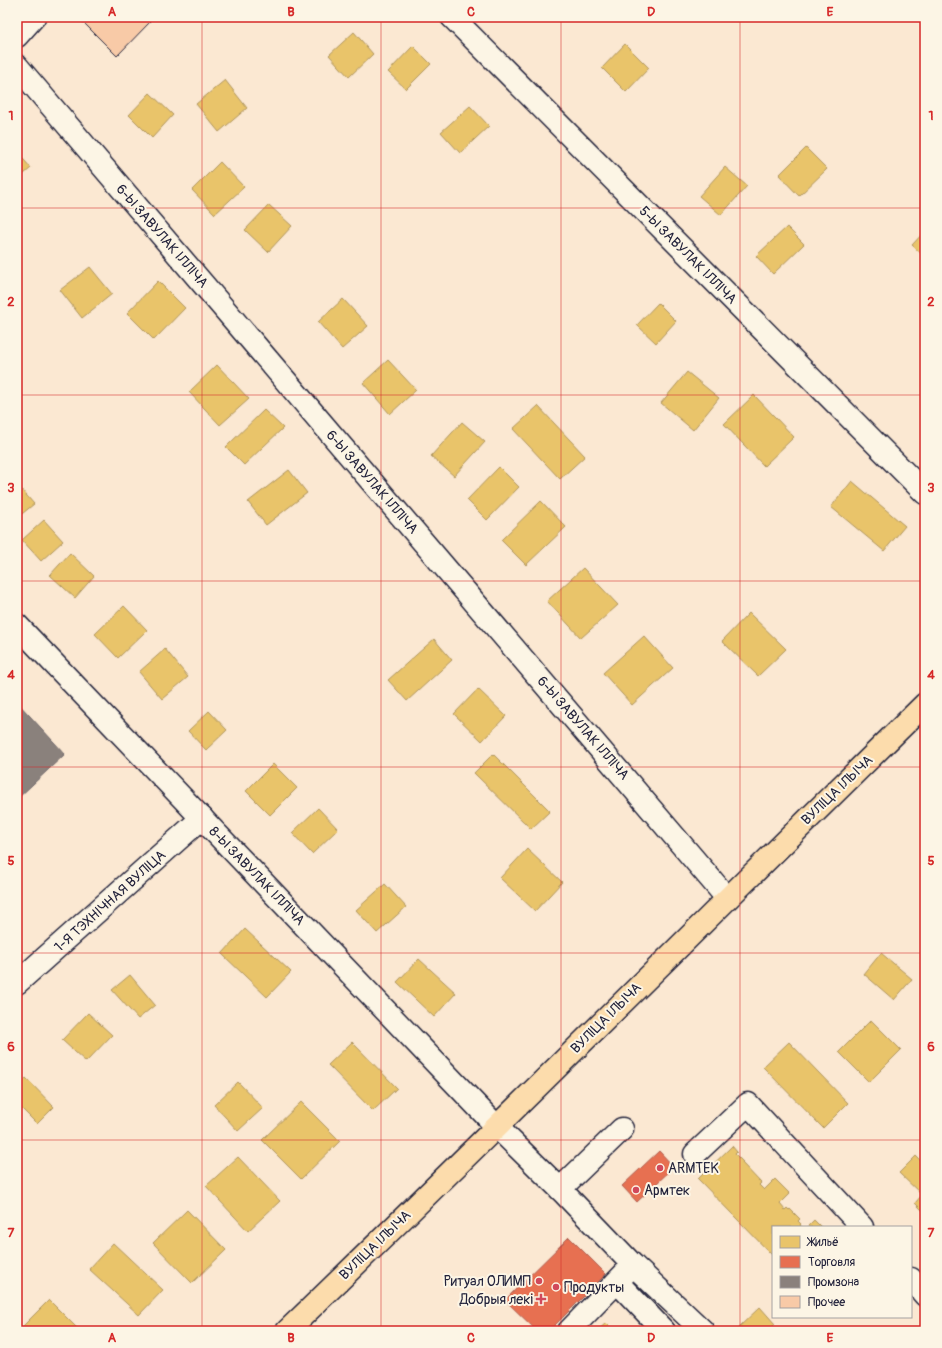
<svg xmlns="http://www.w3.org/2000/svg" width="942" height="1348" font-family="Pangolin,sans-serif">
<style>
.homes{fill:#e9c46a;stroke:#ad935c}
.shops{fill:#e76f51;stroke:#ac584a}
.industry{fill:#8a817c;stroke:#6b6468}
.building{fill:#f8caa7;stroke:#22223b}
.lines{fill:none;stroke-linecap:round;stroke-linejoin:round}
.minor-casing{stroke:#22223b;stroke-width:25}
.major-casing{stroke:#22223b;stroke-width:25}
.minor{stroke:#fcf5e5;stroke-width:22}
.major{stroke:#fcdcac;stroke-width:22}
.grid{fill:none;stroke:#d62828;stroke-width:1;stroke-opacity:0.55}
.poi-dot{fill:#d1495b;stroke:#fcf5e5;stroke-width:1.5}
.labels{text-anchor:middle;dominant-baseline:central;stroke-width:4;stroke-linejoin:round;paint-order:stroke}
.street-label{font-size:14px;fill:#22223b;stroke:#fcf5e5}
.poi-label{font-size:14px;fill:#22223b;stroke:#fcf5e5;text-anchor:start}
.neatline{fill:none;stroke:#d62828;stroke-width:1.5}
.grid-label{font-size:13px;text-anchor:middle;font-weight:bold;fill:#d62828}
</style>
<rect width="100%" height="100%" fill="#fbe8d2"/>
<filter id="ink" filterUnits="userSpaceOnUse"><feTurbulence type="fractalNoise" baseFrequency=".025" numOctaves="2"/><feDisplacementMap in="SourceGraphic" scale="8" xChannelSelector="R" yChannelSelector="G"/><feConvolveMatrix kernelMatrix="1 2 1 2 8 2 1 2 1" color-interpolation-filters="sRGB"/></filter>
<g filter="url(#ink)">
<g class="homes">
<path d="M354,32L373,54L349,77L329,55Z"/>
<path d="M625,44L649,68L626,92L602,68Z"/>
<path d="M413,46L431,64L406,89L388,72Z"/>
<path d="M225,80L247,108L219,132L196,104Z"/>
<path d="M150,93L173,115L152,138L129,115Z"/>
<path d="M470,106L489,126L460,153L441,132Z"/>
<path d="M806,148L827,169L799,196L779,175Z"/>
<path d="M17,152L31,168L17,180Z"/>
<path d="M220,162L244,187L215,214L192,190Z"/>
<path d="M725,167L747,186L721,215L699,196Z"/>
<path d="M269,205L292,226L268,252L245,230Z"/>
<path d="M787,227L804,244L773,274L756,256Z"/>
<path d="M925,231V257L912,245Z"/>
<path d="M90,267L112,294L82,318L60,290Z"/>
<path d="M158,281L185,308L154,340L127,313Z"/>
<path d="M343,299L368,326L342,349L318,322Z"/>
<path d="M658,303L676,321L656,343L637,325Z"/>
<path d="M388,360L416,390L390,414L363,383Z"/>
<path d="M217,365L249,399L220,425L189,392Z"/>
<path d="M687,372L719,398L693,430L661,403Z"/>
<path d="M754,395L794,437L764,466L724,424Z"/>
<path d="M538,406L585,456L560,479L513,429Z"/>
<path d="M264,410L283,428L244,465L226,447Z"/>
<path d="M462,422L485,442L454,476L431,456Z"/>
<path d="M499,467L519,487L487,520L467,500Z"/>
<path d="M289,470L307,493L266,525L248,502Z"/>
<path d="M852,481L905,526L884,551L831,507Z"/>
<path d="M20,488L34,504L17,518V491Z"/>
<path d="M541,501L566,527L526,565L501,540Z"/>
<path d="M44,520L63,541L41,561L22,540Z"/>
<path d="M70,553L94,576L75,598L50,575Z"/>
<path d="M583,568L618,605L581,638L547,601Z"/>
<path d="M124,606L147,630L118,658L95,634Z"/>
<path d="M749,613L786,649L758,676L722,641Z"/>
<path d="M644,636L673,668L632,705L603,673Z"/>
<path d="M434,639L452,660L407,701L388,680Z"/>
<path d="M165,649L188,677L162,699L139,672Z"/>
<path d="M478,689L506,716L482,741L454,714Z"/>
<path d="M209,711L227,730L206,750L188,731Z"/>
<path d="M493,754L550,811L531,829L474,773Z"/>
<path d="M273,764L297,788L270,815L246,791Z"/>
<path d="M318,808L338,829L312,854L292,833Z"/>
<path d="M527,849L562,882L535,911L500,878Z"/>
<path d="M385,884L406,907L377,933L356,910Z"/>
<path d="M245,929L291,972L267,997L222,954Z"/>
<path d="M881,953L912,979L894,1000L864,974Z"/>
<path d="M419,959L456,993L434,1017L397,982Z"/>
<path d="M130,975L155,1005L138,1019L112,990Z"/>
<path d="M88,1013L112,1035L86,1062L62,1040Z"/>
<path d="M871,1020L901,1050L869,1082L839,1052Z"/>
<path d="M352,1042L397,1088L373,1111L328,1065Z"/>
<path d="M789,1042L848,1103L823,1128L763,1067Z"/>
<path d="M26,1078L54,1107L37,1124L17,1104V1086Z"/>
<path d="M238,1082L263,1108L238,1131L214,1105Z"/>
<path d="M301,1102L340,1141L301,1179L262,1140Z"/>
<path d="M732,1146L737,1152L735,1154L743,1162L742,1163L761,1183L759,1185L764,1190L775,1179L790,1194L780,1204L785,1210L787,1208L789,1210L790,1209L800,1219L798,1221L801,1224L800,1225L802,1227H773V1256L698,1179Z"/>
<path d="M916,1156L925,1165V1213L915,1203L922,1195L899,1173Z"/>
<path d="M238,1157L280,1201L248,1231L206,1186Z"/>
<path d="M187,1210L226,1250L192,1283L153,1243Z"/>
<path d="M814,1220L821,1227H807Z"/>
<path d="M113,1243L163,1290L139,1315L89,1269Z"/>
<path d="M49,1300L80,1331H29L23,1326Z"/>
<path d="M760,1307L775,1324L768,1331H742L739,1327Z"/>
<path d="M606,1323L614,1331H597Z"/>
</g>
<g class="shops">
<path d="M659,1151L674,1167L637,1202L622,1186Z"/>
<path d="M569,1237L606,1274L549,1331H537L505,1300Z"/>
</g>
<path class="industry" d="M17,702L65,754L17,799Z"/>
<path class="building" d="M83,17H145L150,22L117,56L81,20Z"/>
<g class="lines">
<g class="minor-casing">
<g id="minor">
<path d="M452,17L925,493"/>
<path d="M17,36L34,17"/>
<path d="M17,66L727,898"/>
<path d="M17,625L497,1127L560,1189L633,1265L703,1331"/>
<path d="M17,983L202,818"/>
<path d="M695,1154L748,1104L862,1227"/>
<path d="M560,1189L622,1129"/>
<path d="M911,1279L925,1295"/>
<path d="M617,1282L664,1331"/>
<path d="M569,1331L633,1265"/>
</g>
</g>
<g class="major-casing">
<path id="major" d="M287,1331C502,1124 712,913 925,704"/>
</g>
<use href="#minor" class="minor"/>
<use href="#major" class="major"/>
</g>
</g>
<path class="grid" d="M202,17V1331M381,17V1331M561,17V1331M740,17V1331M17,208H925M17,395H925M17,581H925M17,767H925M17,953H925M17,1140H925"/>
<g class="poi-dot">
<circle cx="660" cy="1168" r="4"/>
<circle cx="636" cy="1190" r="4"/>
<circle cx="539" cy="1281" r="4"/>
<circle cx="556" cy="1287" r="4"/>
<path d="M539 1293h4v4h4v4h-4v4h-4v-4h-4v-4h4z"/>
</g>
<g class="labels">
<g class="street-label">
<text transform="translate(162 236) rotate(49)">6-Ы ЗАВУЛАК ІЛЛІЧА</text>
<text transform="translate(688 255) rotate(45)">5-Ы ЗАВУЛАК ІЛЛІЧА</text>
<text transform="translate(372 482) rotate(49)">6-Ы ЗАВУЛАК ІЛЛІЧА</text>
<text transform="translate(583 728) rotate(49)">6-Ы ЗАВУЛАК ІЛЛІЧА</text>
<text transform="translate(837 790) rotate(-44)">ВУЛІЦА ІЛЬІЧА</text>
<text transform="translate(257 876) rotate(46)">8-Ы ЗАВУЛАК ІЛЛІЧА</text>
<text transform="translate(110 901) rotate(-42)">1-Я ТЭХНІЧНАЯ ВУЛІЦА</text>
<text transform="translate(606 1018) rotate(-45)">ВУЛІЦА ІЛЬІЧА</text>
<text transform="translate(375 1245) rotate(-44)">ВУЛІЦА ІЛЬІЧА</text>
</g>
<g class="poi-label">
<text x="668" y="1168">ARMTEK</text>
<text x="644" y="1190">Армтек</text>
<text x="531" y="1281" text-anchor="end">Ритуал ОЛИМП</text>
<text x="564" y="1287">Продукты</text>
<text x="533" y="1299" text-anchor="end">Добрыя лекі</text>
</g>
</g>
<rect width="942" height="1348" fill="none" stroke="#fcf5e5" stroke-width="44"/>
<rect x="772" y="1226" width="140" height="92" fill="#fcf5e5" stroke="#a5a1a1"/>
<rect x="780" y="1236" width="20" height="12" fill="#e9c46a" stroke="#a5a1a1"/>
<text x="808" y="1246" font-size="12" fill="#22223b">Жильё</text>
<rect x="780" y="1256" width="20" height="12" fill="#e76f51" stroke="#a5a1a1"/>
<text x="808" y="1266" font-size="12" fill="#22223b">Торговля</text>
<rect x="780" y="1276" width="20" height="12" fill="#8a817c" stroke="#a5a1a1"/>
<text x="808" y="1286" font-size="12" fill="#22223b">Промзона</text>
<rect x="780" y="1296" width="20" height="12" fill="#f8caa7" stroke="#a5a1a1"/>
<text x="808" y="1306" font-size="12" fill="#22223b">Прочее</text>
<rect x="22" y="22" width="898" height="1304" class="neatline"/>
<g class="grid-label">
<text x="112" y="16">A</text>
<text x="291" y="16">B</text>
<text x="471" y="16">C</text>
<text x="651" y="16">D</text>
<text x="830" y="16">E</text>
<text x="11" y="120">1</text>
<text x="931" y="120">1</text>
<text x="11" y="306">2</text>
<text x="931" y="306">2</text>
<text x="11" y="492">3</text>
<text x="931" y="492">3</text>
<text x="11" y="679">4</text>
<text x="931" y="679">4</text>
<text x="11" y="865">5</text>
<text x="931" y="865">5</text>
<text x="11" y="1051">6</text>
<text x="931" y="1051">6</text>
<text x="11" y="1237">7</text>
<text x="931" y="1237">7</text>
<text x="112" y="1342">A</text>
<text x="291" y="1342">B</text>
<text x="471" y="1342">C</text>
<text x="651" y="1342">D</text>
<text x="830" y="1342">E</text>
</g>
</svg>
